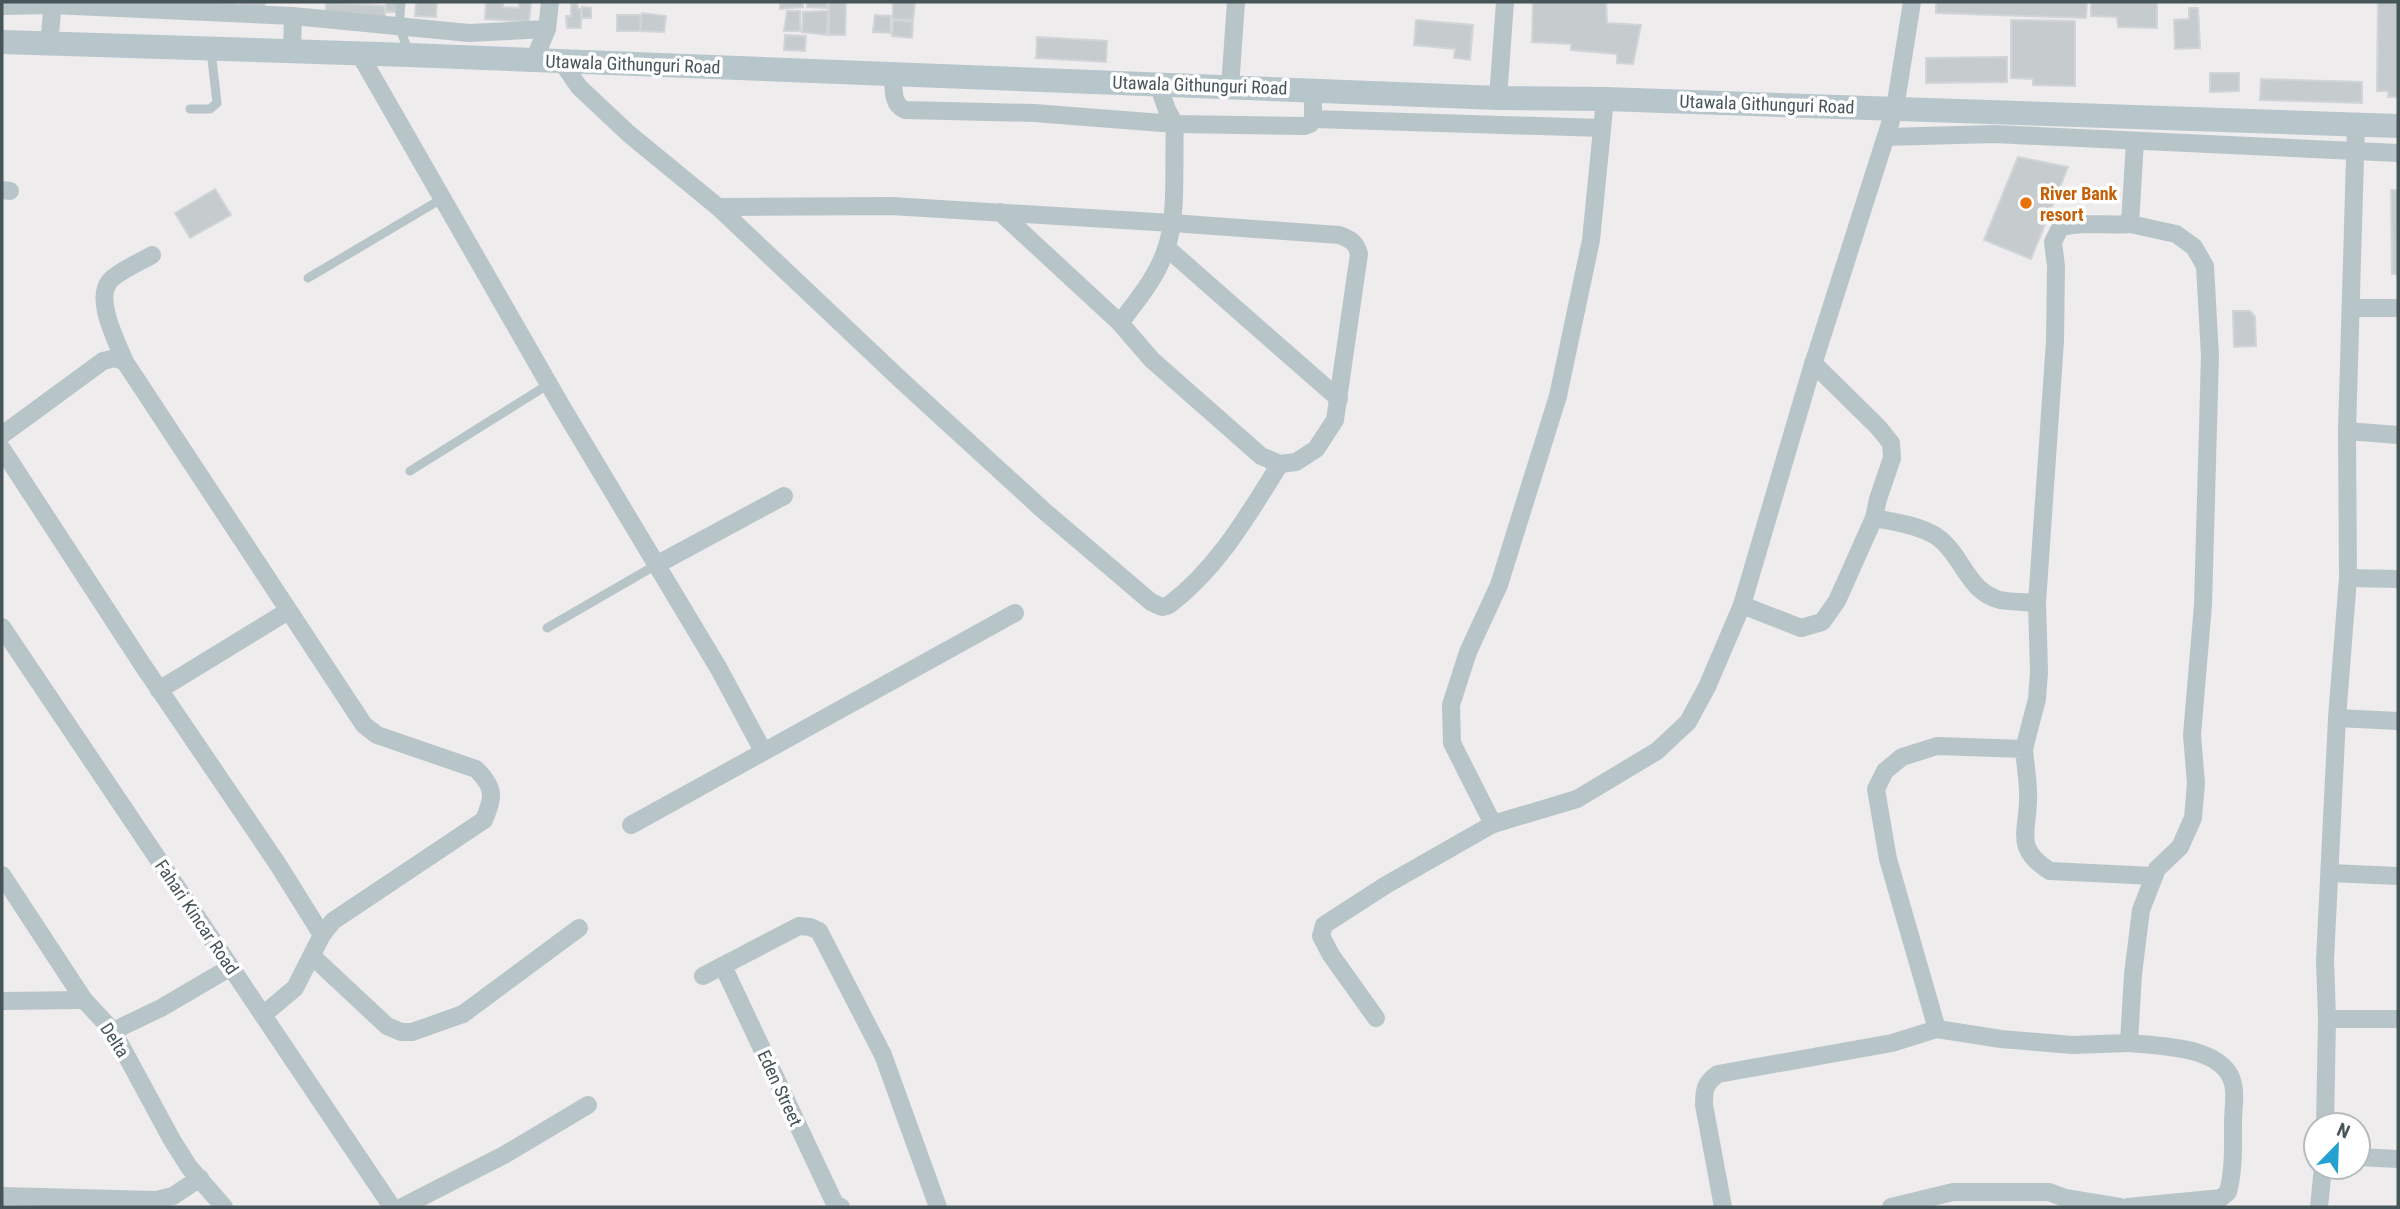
<svg xmlns="http://www.w3.org/2000/svg" width="2400" height="1209" font-family="'Roboto Condensed',sans-serif">
<style>
.building{fill:#c6cbce;stroke:#d1d5d8;stroke-width:2}
.lines{fill:none;stroke-linecap:round;stroke-linejoin:round}
.lane{stroke:#b8c5c8;stroke-width:9}
.street{stroke:#b8c5c8;stroke-width:18}
.secondary{stroke:#b6c6cb;stroke-width:24}
.food-dot{fill:#e8710a;stroke:#fff;stroke-width:2.5}
.labels{text-anchor:middle;dominant-baseline:central;stroke-width:7;stroke-linejoin:round;paint-order:stroke}
.street-label{font-size:18px;fill:#465558;stroke:#fff}
.food-label{font-size:18px;font-weight:bold;fill:#c56008;stroke:#fff;text-anchor:start}
</style>
<rect width="100%" height="100%" fill="#efeced"/>
<g class="building">
<path d="M171,2H238V6Z"/>
<path d="M240,2H265V8L239,7Z"/>
<rect x="386" y="2" width="13" height="10"/>
<path d="M416,2H437L436,17L415,16Z"/>
<path d="M486,2H503V7L519,8V2H531L529,22L485,19Z"/>
<path d="M780,2H803V7L780,9Z"/>
<path d="M807,2H827V8L807,7Z"/>
<path d="M829,2H846L845,35H829Z"/>
<path d="M893,2H915L913,20L893,19Z"/>
<path d="M1533,2H1606L1607,23L1641,25L1633,64L1617,63V54L1571,50V44L1532,42Z"/>
<path d="M1936,2H2087L2086,18L1936,13Z"/>
<path d="M2091,2H2157V28L2118,27L2117,17L2091,16Z"/>
<path d="M2378,2H2398V97H2388V91H2377Z"/>
<path d="M326,3L385,6V20L325,18Z"/>
<path d="M577,3L578,9H581V28H567L566,16H571V4Z"/>
<path d="M582,7L591,8V18H582Z"/>
<path d="M2189,8H2198L2200,48L2175,49L2174,20L2189,19Z"/>
<path d="M787,11H800V31H784Z"/>
<path d="M828,11L827,35L802,32L803,12Z"/>
<path d="M642,13L666,16L664,32L640,31Z"/>
<path d="M617,15H641L640,31H617Z"/>
<path d="M875,15L891,16L890,33L873,32Z"/>
<path d="M893,20L913,22L912,38L892,36Z"/>
<path d="M1416,20L1473,25L1470,60L1454,58L1455,49L1414,45Z"/>
<path d="M2011,20L2075,21V86L2033,85V79L2011,78Z"/>
<path d="M785,35L806,36L805,51L784,50Z"/>
<path d="M1037,37L1107,41L1106,62L1036,58Z"/>
<path d="M2007,57V82L1926,83V58Z"/>
<path d="M2210,73H2239V91L2210,92Z"/>
<path d="M2261,79L2362,82V103L2260,100Z"/>
<path d="M2018,157L2068,167L2031,259L1984,240Z"/>
<path d="M215,189L231,215L190,238L175,213Z"/>
<path d="M2391,190H2398V274H2392Z"/>
<path d="M2233,311H2250L2255,317L2256,346L2234,347Z"/>
</g>
<g class="lines">
<g class="lane">
<path d="M401,2L399,26L409,53"/>
<path d="M190,109H210L217,103L211,51"/>
<path d="M308,278L443,198"/>
<path d="M410,471L549,384"/>
<path d="M547,628L656,565"/>
</g>
<g class="street">
<path d="M2,6L53,5L293,16L469,33L547,29"/>
<path d="M49,44L53,2"/>
<path d="M292,51L293,16"/>
<path d="M359,53L562,407L719,669L763,751"/>
<path d="M534,60L547,29L550,2"/>
<path d="M561,61L579,87L629,134L718,207L902,381L1043,510L1151,602L1162,607L1169,605C1218,568 1248,515 1280,464"/>
<path d="M893,73C894,87 891,104 905,110L1034,113L1175,124L1305,126L1310,124L1313,119V90"/>
<path d="M1230,87L1236,2"/>
<path d="M1498,98L1505,2"/>
<path d="M1313,119L1602,128"/>
<path d="M1886,137L1994,134L2398,153"/>
<path d="M2,190L10,191"/>
<path d="M718,207L891,206L1172,223L1339,235C1350,239 1356,242 1359,254L1335,420L1316,449L1296,462L1280,464L1261,456L1152,360L1120,323L1000,212"/>
<path d="M1167,248L1339,399"/>
<path d="M2351,308H2398"/>
<path d="M1120,323C1138,299 1157,277 1166,249C1178,216 1173,160 1175,124L1167,110L1158,84"/>
<path d="M125,362C117,342 95,301 109,282C115,273 142,261 152,255"/>
<path d="M1813,363L1878,427L1891,443L1892,458L1878,499L1874,518"/>
<path d="M2347,431L2398,435"/>
<path d="M2,435L103,361L115,358L125,362L364,725L377,735L476,769C495,788 494,796 484,820L333,921L322,935L295,988L263,1015"/>
<path d="M2,449L142,664L277,863L322,935"/>
<path d="M656,565L784,496"/>
<path d="M2348,578L2398,579"/>
<path d="M1742,605L1801,628L1822,622L1837,601L1874,518C1895,522 1918,525 1936,536C1962,553 1967,592 2000,600C2011,602 2025,602 2037,603"/>
<path d="M2,627L392,1207"/>
<path d="M159,690L288,611"/>
<path d="M2337,718L2398,721"/>
<path d="M2024,749L2037,699L2039,672L2037,603L2055,341L2056,266L2053,242L2060,228C2082,221 2107,226 2130,224"/>
<path d="M1493,824L1452,743L1451,705L1468,652L1499,585L1558,396L1591,240L1605,99"/>
<path d="M631,825L1015,613"/>
<path d="M2330,873L2398,876"/>
<path d="M2,875L84,1000L113,1031L172,1140L189,1167L224,1207"/>
<path d="M312,956L387,1026L401,1032H412L463,1014L579,928"/>
<path d="M723,966L835,1204L841,1207"/>
<path d="M703,976L799,926L810,927L819,931L883,1055L938,1207"/>
<path d="M2,1001L84,1000"/>
<path d="M1376,1018L1331,955L1321,936L1324,925L1386,885L1493,824L1577,799L1657,751L1688,722L1707,687L1742,605L1810,374L1895,108L1912,2"/>
<path d="M2327,1019H2398"/>
<path d="M1937,1029L1888,859L1876,789L1885,771L1902,757L1937,746L2024,749C2025,763 2028,778 2028,793C2030,829 2011,847 2050,871L2154,876"/>
<path d="M113,1031L161,1008L231,967"/>
<path d="M2325,1125L2327,1019L2325,960L2337,718L2348,578L2347,431L2356,124"/>
<path d="M2358,1157L2398,1159"/>
<path d="M2,1196L156,1200L173,1196L200,1178"/>
<path d="M402,1207L504,1155L588,1105"/>
<path d="M1723,1207L1704,1105C1704,1089 1705,1083 1718,1074L1892,1043L1937,1029L2001,1039L2072,1045L2129,1043"/>
<path d="M1891,1207L1953,1192H2049L2065,1198L2120,1207"/>
<path d="M2128,1207L2221,1198L2228,1192C2234,1170 2233,1145 2233,1122C2233,1110 2236,1095 2233,1084C2225,1046 2160,1046 2129,1043L2133,974L2141,910L2157,869L2180,847L2193,818L2196,783L2192,735L2203,605L2210,356L2205,266L2194,247L2176,234L2130,224L2135,141"/>
<path d="M2319,1207L2323,1167"/>
</g>
<path class="secondary" d="M2,42L409,55L1498,98L1605,99L2398,126"/>
</g>
<circle class="food-dot" cx="2026" cy="203" r="7"/>
<g class="labels">
<g class="street-label">
<text transform="translate(633 64) rotate(2)">Utawala Githunguri Road</text>
<text transform="translate(1200 85) rotate(2)">Utawala Githunguri Road</text>
<text transform="translate(1767 104) rotate(2)">Utawala Githunguri Road</text>
<text transform="translate(197 917) rotate(56)">Fahari Kincar Road</text>
<text transform="translate(115 1040) rotate(57)">Delta</text>
<text transform="translate(780 1088) rotate(65)">Eden Street</text>
</g>
<g class="food-label">
<text x="2040" y="193">River Bank<tspan x="2040" dy="21">resort</tspan></text>
</g>
</g>
<rect width="2400" height="1209" fill="none" stroke="#465558" stroke-width="7"/>
<g transform="translate(2337 1146) rotate(23)"><circle r="33" fill="#ffffff" stroke="#b5bbbc" stroke-width="2"/>
<path d="M0-5L12 26L0 18L-12 26Z" fill="#23a1d2"/>
<text y="-10" font-size="19" font-weight="bold" text-anchor="middle" fill="#465558">N</text>
</g>
</svg>
